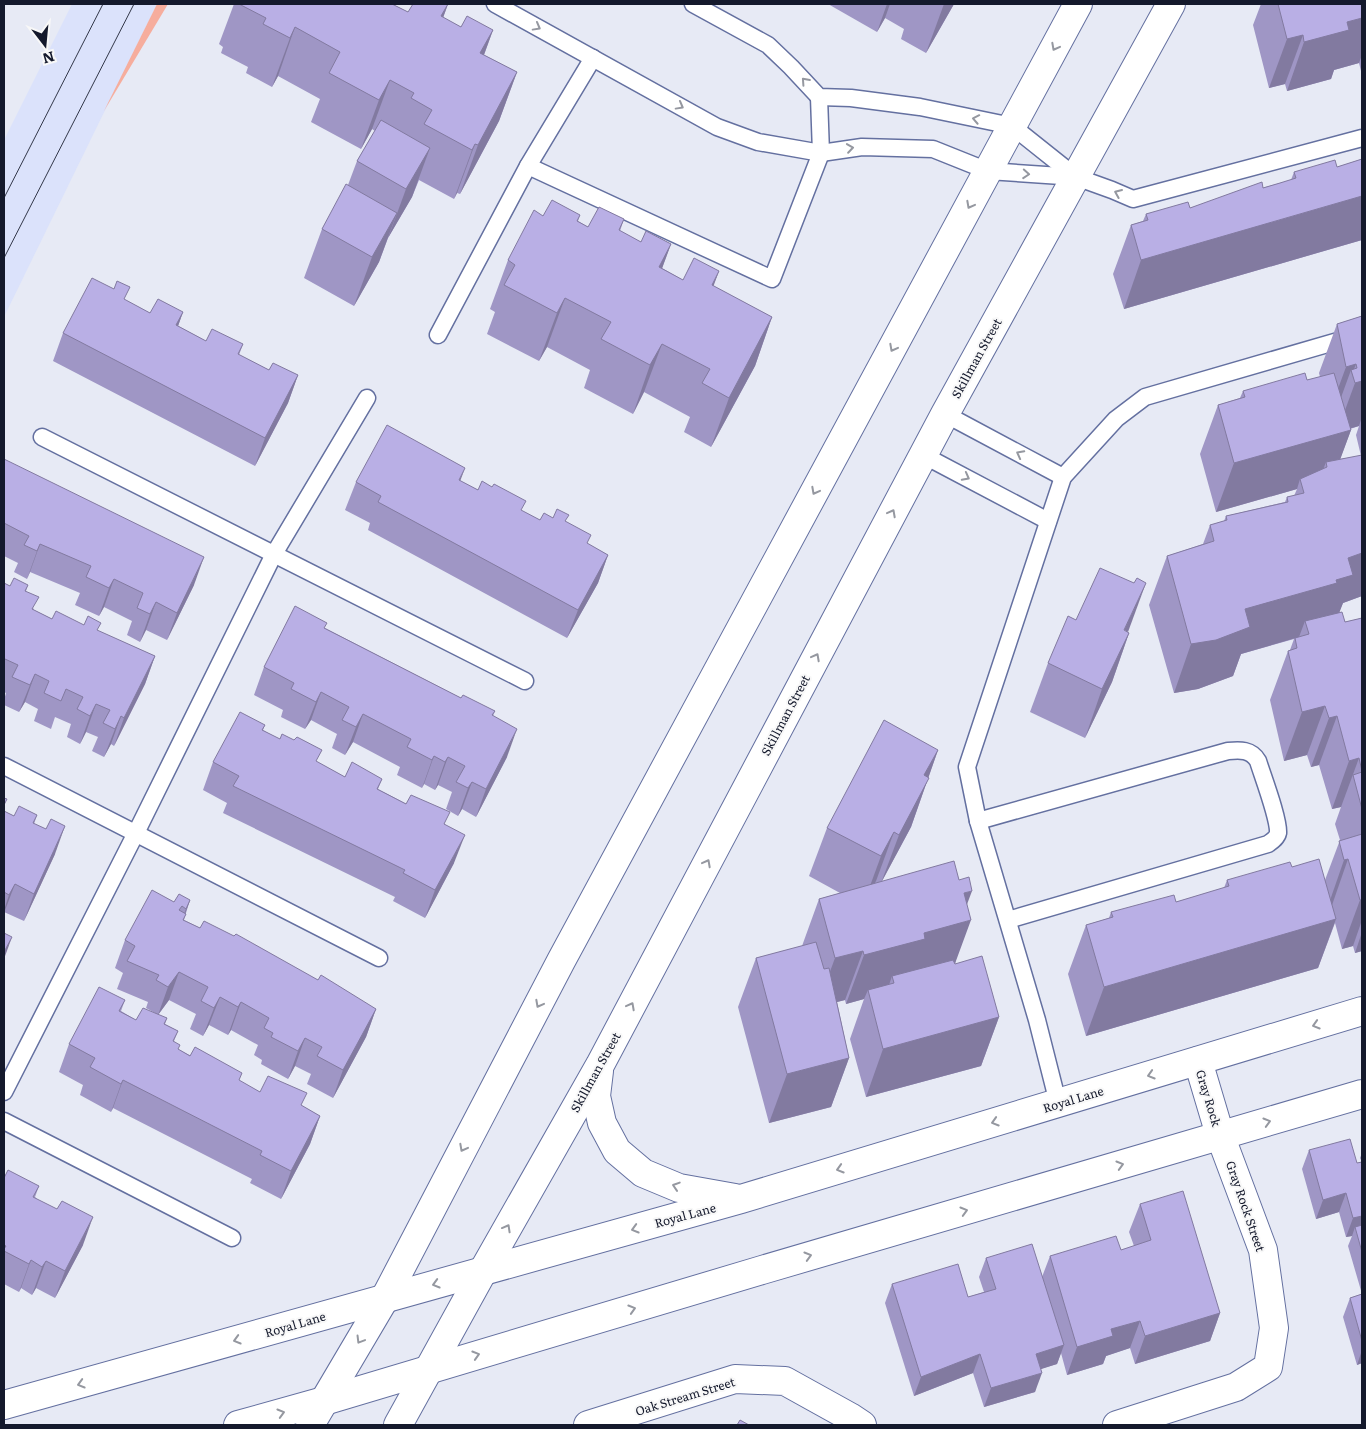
<svg xmlns="http://www.w3.org/2000/svg" width="1366" height="1429" font-family="Literata,serif">
<style>
.built{fill:#dbe2fb}
.green{fill:#f6ad9d}
.lines{fill:none;stroke-linecap:round;stroke-linejoin:round}
.lane-casing{stroke:#6470a0;stroke-width:19}
.street-casing{stroke:#6470a0;stroke-width:30}
.secondary-casing{stroke:#6470a0;stroke-width:30}
.lane{stroke:#fff;stroke-width:16}
.street{stroke:#fff;stroke-width:28}
.secondary{stroke:#fff;stroke-width:28}
.tram{stroke:#323749;stroke-width:1}
.wall{fill:#9f96c5;fill-rule:evenodd}
.shaded-wall{fill:#827aa0}
.building{fill:#b9afe5;stroke:#827aa0}
.oneway{stroke:#9598a0}
.labels{text-anchor:middle;dominant-baseline:central;stroke-width:4;stroke-linejoin:round;paint-order:stroke}
.street-label{font-size:12px;fill:#14192c;stroke:#f8f8f8}
</style>
<rect width="100%" height="100%" fill="#e7eaf5"/>
<path class="built" d="M72,4H157L4,317V140Z"/>
<path class="green" d="M157,4H168L104,111Z"/>
<g class="lines">
<g class="lane-casing">
<g id="lane">
<path d="M495,4L717,127L758,142L821,153L862,147L933,149L988,171L1076,177L1112,190L1133,199L1362,138"/>
<path d="M693,4L768,45L791,67L819,97L851,98L920,107L1012,126L1076,177"/>
<path d="M528,166L772,279L821,153L819,97"/>
<path d="M438,335L528,166L593,58"/>
<path d="M945,414L1063,477"/>
<path d="M42,437L525,681"/>
<path d="M923,455L1048,521"/>
<path d="M4,766L379,958"/>
<path d="M978,821L1228,751C1240,750 1251,749 1258,761C1263,777 1279,819 1278,833C1277,838 1272,841 1268,844L1008,920"/>
<path d="M4,1092L136,833L274,554L367,398"/>
<path d="M1058,1103L1037,1020L978,821L967,767L1063,477L1116,419L1145,397L1362,334"/>
<path d="M4,1121L232,1238"/>
</g>
</g>
<g class="street-casing">
<g id="street">
<path d="M588,1425L735,1379L785,1381L850,1417L862,1425"/>
<path d="M1117,1425L1236,1387L1268,1367L1274,1328L1263,1250L1220,1135L1198,1061"/>
</g>
</g>
<g class="secondary-casing">
<g id="secondary">
<path d="M599,1071L596,1096L602,1123L617,1151L643,1173L679,1188L735,1198"/>
<path d="M4,1405L741,1199L1362,1011"/>
<path d="M238,1425L324,1401L762,1270L1362,1094"/>
<path d="M310,1425L385,1298L561,961L1078,4"/>
<path d="M398,1425L483,1271L600,1065L945,414L1171,4"/>
</g>
</g>
<use href="#lane" class="lane"/>
<use href="#street" class="street"/>
<use href="#secondary" class="secondary"/>
<g class="tram">
<path d="M4,198L103,4"/>
<path d="M4,258L134,4"/>
</g>
</g>
<g class="wall">
<path d="M234,4H392L408,12L448,4L443,18L461,27L493,30L484,55L517,72L499,121L460,194L457,193L454,199L419,180L412,197L388,238L379,262L354,306L304,278L322,229L348,185L357,161L375,131L372,129L361,149L311,122L320,99L278,76L272,87L246,73L248,67L221,53L223,47L219,44Z"/>
<path d="M828,4H954L926,53L901,39L904,29L885,18L877,32Z"/>
<path d="M1261,4H1362V70L1361,71L1359,63L1334,70L1331,79L1287,91L1285,84L1269,88L1253,25Z"/>
<path d="M1362,159V240L1124,309L1113,274L1131,225L1143,221L1146,214L1190,208L1291,180L1294,172L1337,167Z"/>
<path d="M580,215L578,221L588,227L624,219L620,231L641,242L671,244L662,268L683,280L719,271L713,286L772,317L755,366L711,447L684,432L690,417L644,392L633,414L584,388L590,370L547,347L539,361L487,334L495,312L490,309L508,260L543,216Z"/>
<path d="M125,300L150,313L183,312L178,326L206,341L243,344L239,355L269,370L298,375L288,403L255,466L53,361L63,333Z"/>
<path d="M1362,316V596L1343,603L1339,612L1345,622L1362,618V951L1355,953L1353,946L1342,949L1335,923L1318,968L1086,1036L1068,974L1086,925L1109,918L1111,912L1176,902L1224,888L1227,880L1292,867L1325,880L1340,840L1335,824L1341,807L1332,809L1319,765L1311,767L1307,755L1284,761L1270,700L1288,651L1290,650L1294,639L1241,654L1233,676L1198,689L1174,693L1149,605L1167,556L1203,544L1210,525L1224,521L1226,516L1285,502L1287,497L1294,496L1297,489L1216,512L1200,454L1218,405L1240,398L1243,391L1307,380L1320,377L1319,373L1337,324ZM1359,426L1356,435L1361,456L1340,459L1351,430L1350,429Z"/>
<path d="M4,459L194,585L167,640L146,630L140,642L127,635L132,621L104,607L99,616L75,605L80,593L30,572L27,579L14,572L18,563L4,556Z"/>
<path d="M460,481L540,520L553,518L566,522L588,544L608,555L598,583L567,638L368,530L370,523L345,510L356,482Z"/>
<path d="M4,583L10,586L28,585L26,591L34,610L52,619L84,625L155,656L145,684L114,746L111,744L104,757L92,751L98,737L86,732L80,744L67,737L71,724L55,717L51,729L34,721L38,709L25,702L19,712L4,705V700L6,693L4,692Z"/>
<path d="M1076,620L1129,633L1112,682L1085,738L1030,712L1048,663Z"/>
<path d="M325,628L461,698L495,711L493,716L507,757L476,817L462,809L458,816L446,809L452,792L438,785L435,790L424,784L422,788L397,775L400,767L353,742L345,755L332,748L337,734L311,720L305,729L281,717L283,710L254,695L264,667Z"/>
<path d="M265,725L263,730L317,762L345,777L382,779L378,789L445,824L454,863L425,918L393,901L395,897L223,813L227,803L203,790L213,762Z"/>
<path d="M938,750L911,827L882,881L959,880L967,904L955,964L999,1017L981,1066L866,1097L850,1039L864,999L846,1004L845,1000L837,1002L849,1058L831,1107L769,1123L738,1007L756,958L802,946L819,899L840,893L809,876L827,828Z"/>
<path d="M4,811L14,816L37,815L34,824L55,854L24,921L4,912V913Z"/>
<path d="M190,900L186,913L184,920L200,928L318,980L376,1009L366,1037L333,1098L307,1084L311,1074L295,1066L288,1079L261,1064L262,1060L254,1055L258,1045L231,1030L228,1035L209,1025L203,1036L190,1029L196,1014L169,1000L158,1015L167,1018L165,1024L178,1031L174,1041L178,1049L260,1092L302,1106L320,1116L310,1144L281,1199L250,1183L252,1179L113,1108L111,1112L80,1095L83,1085L59,1072L69,1044L125,1000L121,1011L136,1020L155,1013L146,1008L148,1002L117,989L123,973L115,968L125,940L174,902Z"/>
<path d="M1309,1150L1357,1163L1362,1162L1360,1158L1362,1153V1363L1357,1365L1343,1317L1350,1298L1362,1294L1348,1246L1352,1236L1346,1237L1339,1212L1316,1219L1302,1169Z"/>
<path d="M4,1178L39,1186L35,1197L83,1245L55,1298L36,1288L32,1295L21,1288L19,1292L4,1284Z"/>
<path d="M1140,1204L1220,1313L1210,1341L1135,1364L1130,1348L1106,1356L1103,1364L1067,1375L1061,1353L1057,1364L1040,1369L1035,1392L984,1407L973,1373L914,1396L885,1303L892,1284L968,1297L984,1292L979,1277L986,1258L1042,1277L1050,1256L1121,1250L1134,1246L1129,1232Z"/>
</g>
<g class="shaded-wall">
<path d="M448,4L430,53L441,16Z"/>
<path d="M887,4H890L885,18L877,32Z"/>
<path d="M944,4H954L926,53Z"/>
<path d="M1362,18V55L1359,63L1334,70L1331,79L1287,91L1304,42L1347,22Z"/>
<path d="M295,27L278,76L272,87L290,38Z"/>
<path d="M493,30L475,79L480,53Z"/>
<path d="M1303,35L1285,84L1269,88L1287,39Z"/>
<path d="M517,72L499,121L460,194L478,145Z"/>
<path d="M390,80L372,129L361,149L379,100Z"/>
<path d="M475,144L457,193L454,199L472,150Z"/>
<path d="M430,148L412,197L388,238L406,189Z"/>
<path d="M1362,196V240L1124,309L1141,260Z"/>
<path d="M397,213L379,262L354,306L372,257Z"/>
<path d="M671,244L653,293L659,267Z"/>
<path d="M719,271L701,320L712,285Z"/>
<path d="M565,298L547,347L539,361L557,313Z"/>
<path d="M183,312L173,340L176,325Z"/>
<path d="M772,317L755,366L711,447L729,398Z"/>
<path d="M662,344L644,392L633,414L650,365Z"/>
<path d="M1356,364L1352,374L1351,370L1335,414L1328,416L1346,367Z"/>
<path d="M298,375L288,403L255,466L265,438Z"/>
<path d="M1362,381V417L1359,426L1337,432L1355,383Z"/>
<path d="M1351,430L1333,479L1326,462L1318,483L1300,479L1297,489L1216,512L1234,463Z"/>
<path d="M465,468L455,495L459,480Z"/>
<path d="M40,544L30,572L27,579L37,551Z"/>
<path d="M1362,553V596L1343,603L1335,624L1309,634L1305,621L1299,637L1241,654L1233,676L1198,689L1174,693L1191,644L1245,609L1348,558Z"/>
<path d="M608,555L598,583L567,638L578,610Z"/>
<path d="M204,557L194,585L167,640L177,613Z"/>
<path d="M114,579L104,607L99,616L109,588Z"/>
<path d="M1146,583L1128,632L1124,630Z"/>
<path d="M156,602L146,630L140,642L150,614Z"/>
<path d="M1129,633L1112,682L1085,738L1102,689Z"/>
<path d="M155,656L145,684L114,746L124,718Z"/>
<path d="M35,674L25,702L19,712L30,685Z"/>
<path d="M321,692L311,720L305,729L316,702Z"/>
<path d="M96,704L86,732L80,744L90,716Z"/>
<path d="M1325,706L1307,755L1284,761L1302,712Z"/>
<path d="M363,714L353,742L345,755L356,727Z"/>
<path d="M121,716L111,744L104,757L115,729Z"/>
<path d="M1337,716L1319,765L1311,767L1329,718Z"/>
<path d="M517,729L507,757L476,817L486,789Z"/>
<path d="M938,750L911,827L881,883L899,835L924,775Z"/>
<path d="M434,756L424,784L422,788L432,760Z"/>
<path d="M448,757L438,785L435,790L445,762Z"/>
<path d="M1359,758L1341,807L1332,809L1349,761Z"/>
<path d="M472,782L462,809L458,816L468,788Z"/>
<path d="M65,826L55,854L24,921L34,894Z"/>
<path d="M894,832L876,881L863,905L881,856Z"/>
<path d="M465,835L454,863L425,918L435,890Z"/>
<path d="M1348,859L1331,908L1327,909L1344,860Z"/>
<path d="M15,884L4,913V910L9,895Z"/>
<path d="M972,891L960,923L971,920L953,969L894,983L892,976L886,994L868,990L864,999L846,1004L864,955L924,933L964,893Z"/>
<path d="M190,900L180,928L175,936L186,909Z"/>
<path d="M1360,900H1362V920L1353,946L1342,949Z"/>
<path d="M1336,919L1318,968L1086,1036L1104,987Z"/>
<path d="M1362,932V951L1355,953Z"/>
<path d="M12,937L4,959V952Z"/>
<path d="M863,951L845,1000L817,1007L835,958Z"/>
<path d="M179,972L169,1000L158,1015L168,987Z"/>
<path d="M220,997L209,1025L203,1036L214,1008Z"/>
<path d="M241,1002L231,1030L228,1035L238,1007Z"/>
<path d="M376,1009L366,1037L333,1098L343,1070Z"/>
<path d="M999,1017L981,1066L866,1097L883,1049Z"/>
<path d="M305,1038L295,1066L288,1079L298,1051Z"/>
<path d="M849,1058L831,1107L769,1123L787,1074Z"/>
<path d="M123,1080L113,1108L111,1112L121,1084Z"/>
<path d="M320,1116L310,1144L281,1199L291,1171Z"/>
<path d="M1346,1193L1339,1212L1316,1219L1323,1200Z"/>
<path d="M1362,1216V1233L1355,1227L1352,1236L1346,1237L1353,1218Z"/>
<path d="M93,1217L83,1245L55,1298L65,1271Z"/>
<path d="M31,1260L21,1288L19,1292L29,1264Z"/>
<path d="M46,1261L36,1288L32,1295L42,1267Z"/>
<path d="M1220,1313L1210,1341L1135,1364L1145,1336Z"/>
<path d="M1140,1321L1130,1348L1106,1356L1103,1364L1067,1375L1077,1347L1111,1329Z"/>
<path d="M1064,1345L1057,1364L1029,1373L1036,1354Z"/>
<path d="M1362,1350V1363L1357,1365Z"/>
<path d="M980,1354L973,1373L914,1396L921,1377Z"/>
<path d="M1042,1373L1035,1392L984,1407L991,1388Z"/>
</g>
<g class="building">
<path d="M239,4H392L408,12L413,4H448L441,16L461,27L467,16L493,30L480,53L517,72L478,145L475,144L472,150L424,124L432,110L411,98L414,93L390,80L379,100L329,73L340,52L295,27L290,38L263,24L266,18Z"/>
<path d="M1278,4H1362V18L1347,22L1349,30L1304,42L1303,35L1287,39Z"/>
<path d="M381,120L430,148L406,189L357,161Z"/>
<path d="M1362,159V196L1141,260L1131,225L1148,220L1146,214L1188,202L1190,208L1262,182L1263,188L1280,183L1296,178L1294,172L1335,160L1337,167Z"/>
<path d="M346,184L397,213L372,257L322,229Z"/>
<path d="M552,200L580,215L577,221L588,227L599,207L624,219L619,230L641,242L646,231L671,244L659,267L683,280L694,258L719,271L712,285L772,317L729,398L702,383L710,369L662,344L650,365L601,339L611,322L565,298L557,313L504,285L515,265L508,260L534,210L543,216Z"/>
<path d="M92,278L114,289L117,281L130,287L124,299L150,313L158,299L183,312L176,325L206,341L212,329L243,344L238,354L269,370L273,363L298,375L265,438L63,333Z"/>
<path d="M1362,316V381L1355,383L1351,370L1357,368L1356,364L1346,367L1337,324Z"/>
<path d="M1305,373L1307,380L1334,373L1351,430L1234,463L1218,405L1245,397L1243,391Z"/>
<path d="M387,425L465,468L459,480L478,490L482,481L492,487L494,484L526,501L521,510L540,520L544,513L553,518L557,509L569,515L565,521L591,535L587,543L608,555L578,610L378,502L381,496L356,482Z"/>
<path d="M1362,455V553L1348,558L1353,575L1336,580L1337,583L1245,609L1250,627L1216,640L1191,644L1167,556L1214,541L1210,525L1227,520L1226,516L1288,502L1287,497L1304,493L1300,479L1327,467L1326,462Z"/>
<path d="M4,459L204,557L177,613L156,602L150,614L137,608L143,593L114,579L109,588L86,577L91,566L40,544L37,551L24,545L29,536L4,523Z"/>
<path d="M1100,568L1134,583L1137,578L1146,583L1124,630L1129,633L1102,689L1048,663L1068,616L1076,620Z"/>
<path d="M14,578L28,585L25,591L39,597L32,609L52,619L56,611L84,625L88,616L101,623L97,630L155,656L124,718L121,716L115,729L103,723L110,710L96,704L90,716L77,709L83,697L66,689L61,701L44,693L49,681L35,674L30,685L12,677L18,665L5,659L4,662V583L10,586Z"/>
<path d="M295,606L327,623L324,628L461,698L463,695L495,711L492,715L517,729L486,789L472,782L468,788L456,782L465,766L448,757L445,762L434,756L432,760L407,747L411,739L363,714L356,727L342,720L349,707L321,692L316,702L291,689L294,683L264,667Z"/>
<path d="M1342,612L1345,622L1362,618V771L1359,758L1349,761L1337,716L1329,718L1325,706L1302,712L1288,651L1297,648L1295,638L1309,634L1305,621Z"/>
<path d="M240,712L265,725L262,730L280,739L282,734L294,740L297,737L322,750L316,761L345,777L352,762L382,779L377,789L406,804L411,795L450,812L444,824L465,835L435,890L403,873L405,870L233,786L239,776L213,762Z"/>
<path d="M884,720L938,750L924,775L929,778L899,835L894,832L881,856L827,828Z"/>
<path d="M1362,772V809L1353,775Z"/>
<path d="M4,798L7,799L4,805Z"/>
<path d="M19,806L37,815L33,823L46,829L51,819L65,826L34,894L15,884L9,895L4,892V811L14,816Z"/>
<path d="M1362,834V900H1360L1348,859L1344,860L1339,841Z"/>
<path d="M1319,859L1336,919L1104,987L1086,925L1113,917L1111,912L1174,895L1176,902L1229,886L1227,880L1290,862L1292,867Z"/>
<path d="M954,861L959,880L969,877L972,891L964,893L971,920L924,933L925,939L864,955L863,951L835,958L819,899Z"/>
<path d="M152,890L174,902L179,894L190,900L186,909L182,906L179,910L186,914L183,920L200,928L204,921L234,936L236,934L318,980L321,975L376,1009L343,1070L317,1056L322,1047L305,1038L298,1051L271,1037L273,1033L264,1028L269,1018L241,1002L238,1007L220,997L214,1008L201,1001L208,987L179,972L168,987L156,980L159,975L127,961L135,946L125,940Z"/>
<path d="M4,933L12,937L4,952Z"/>
<path d="M816,942L824,969L829,968L849,1058L787,1074L756,958Z"/>
<path d="M982,956L999,1017L883,1049L868,990L894,983L892,976L953,960L955,964Z"/>
<path d="M99,987L125,1000L119,1011L136,1020L143,1008L167,1018L164,1024L178,1031L173,1041L180,1045L178,1049L190,1056L195,1047L242,1073L239,1080L260,1092L268,1076L307,1093L301,1105L320,1116L291,1171L260,1155L262,1151L123,1080L121,1084L90,1067L95,1058L69,1044Z"/>
<path d="M1350,1139L1357,1163L1362,1162V1216L1353,1218L1346,1193L1323,1200L1309,1150Z"/>
<path d="M8,1170L39,1186L33,1197L57,1209L62,1201L93,1217L65,1271L46,1261L42,1267L31,1260L29,1264L4,1251V1249L6,1246L4,1245V1178Z"/>
<path d="M1183,1191L1220,1313L1145,1336L1140,1321L1111,1329L1113,1336L1077,1347L1050,1256L1116,1236L1121,1250L1151,1240L1140,1204Z"/>
<path d="M1362,1225V1252L1355,1227Z"/>
<path d="M1032,1244L1064,1345L1036,1354L1042,1373L991,1388L980,1354L921,1377L892,1284L958,1264L968,1297L996,1289L986,1258Z"/>
<path d="M1362,1294V1341L1350,1298Z"/>
<path d="M740,1420L749,1425H737Z"/>
</g>
<defs><path id="oneway-chevron" d="M-2-3.5L2.5 0L-2 3.5" fill="none" stroke-width="1.6" stroke-linecap="round" stroke-linejoin="round" transform="scale(1.25)"/></defs>
<g class="oneway">
<use href="#oneway-chevron" transform="translate(537 27) rotate(29)"/>
<use href="#oneway-chevron" transform="translate(1055 47) rotate(118)"/>
<use href="#oneway-chevron" transform="translate(805 81) rotate(-132)"/>
<use href="#oneway-chevron" transform="translate(680 106) rotate(29)"/>
<use href="#oneway-chevron" transform="translate(976 119) rotate(-169)"/>
<use href="#oneway-chevron" transform="translate(850 148) rotate(-8)"/>
<use href="#oneway-chevron" transform="translate(1026 174) rotate(4)"/>
<use href="#oneway-chevron" transform="translate(1118 193) rotate(-157)"/>
<use href="#oneway-chevron" transform="translate(970 205) rotate(118)"/>
<use href="#oneway-chevron" transform="translate(893 348) rotate(118)"/>
<use href="#oneway-chevron" transform="translate(1020 454) rotate(-152)"/>
<use href="#oneway-chevron" transform="translate(966 477) rotate(28)"/>
<use href="#oneway-chevron" transform="translate(815 491) rotate(118)"/>
<use href="#oneway-chevron" transform="translate(892 513) rotate(-62)"/>
<use href="#oneway-chevron" transform="translate(816 657) rotate(-62)"/>
<use href="#oneway-chevron" transform="translate(707 863) rotate(-62)"/>
<use href="#oneway-chevron" transform="translate(539 1004) rotate(118)"/>
<use href="#oneway-chevron" transform="translate(631 1006) rotate(-62)"/>
<use href="#oneway-chevron" transform="translate(1316 1025) rotate(163)"/>
<use href="#oneway-chevron" transform="translate(1151 1075) rotate(163)"/>
<use href="#oneway-chevron" transform="translate(995 1122) rotate(163)"/>
<use href="#oneway-chevron" transform="translate(1267 1122) rotate(-16)"/>
<use href="#oneway-chevron" transform="translate(463 1148) rotate(118)"/>
<use href="#oneway-chevron" transform="translate(1120 1165) rotate(-16)"/>
<use href="#oneway-chevron" transform="translate(840 1169) rotate(163)"/>
<use href="#oneway-chevron" transform="translate(676 1186) rotate(-162)"/>
<use href="#oneway-chevron" transform="translate(964 1211) rotate(-16)"/>
<use href="#oneway-chevron" transform="translate(507 1228) rotate(-61)"/>
<use href="#oneway-chevron" transform="translate(635 1229) rotate(164)"/>
<use href="#oneway-chevron" transform="translate(808 1256) rotate(-16)"/>
<use href="#oneway-chevron" transform="translate(436 1284) rotate(164)"/>
<use href="#oneway-chevron" transform="translate(632 1309) rotate(-17)"/>
<use href="#oneway-chevron" transform="translate(237 1340) rotate(164)"/>
<use href="#oneway-chevron" transform="translate(360 1340) rotate(121)"/>
<use href="#oneway-chevron" transform="translate(476 1355) rotate(-17)"/>
<use href="#oneway-chevron" transform="translate(81 1384) rotate(164)"/>
<use href="#oneway-chevron" transform="translate(281 1413) rotate(-16)"/>
</g>
<g class="labels">
<g class="street-label">
<text transform="translate(976 358) rotate(-61)">Skillman Street</text>
<text transform="translate(785 715) rotate(-62)">Skillman Street</text>
<text transform="translate(595 1072) rotate(-61)">Skillman Street</text>
<text transform="translate(1209 1098) rotate(73)">Gray Rock</text>
<text transform="translate(1073 1099) rotate(-17)">Royal Lane</text>
<text transform="translate(1246 1206) rotate(71)">Gray Rock Street</text>
<text transform="translate(685 1215) rotate(-15)">Royal Lane</text>
<text transform="translate(295 1324) rotate(-16)">Royal Lane</text>
<text transform="translate(685 1396) rotate(-17)">Oak Stream Street</text>
</g>
</g>
<rect width="1366" height="1429" fill="none" stroke="#14192c" stroke-width="10"/>
<g transform="translate(45 45) rotate(164)" stroke="#f8f8f8" stroke-width="4" paint-order="stroke">
<path d="M0-4L9 19L0 12L-9 19Z" fill="#14192c"/>
<text y="-8" font-size="14" font-weight="bold" text-anchor="middle" fill="#14192c">N</text>
</g>
</svg>
